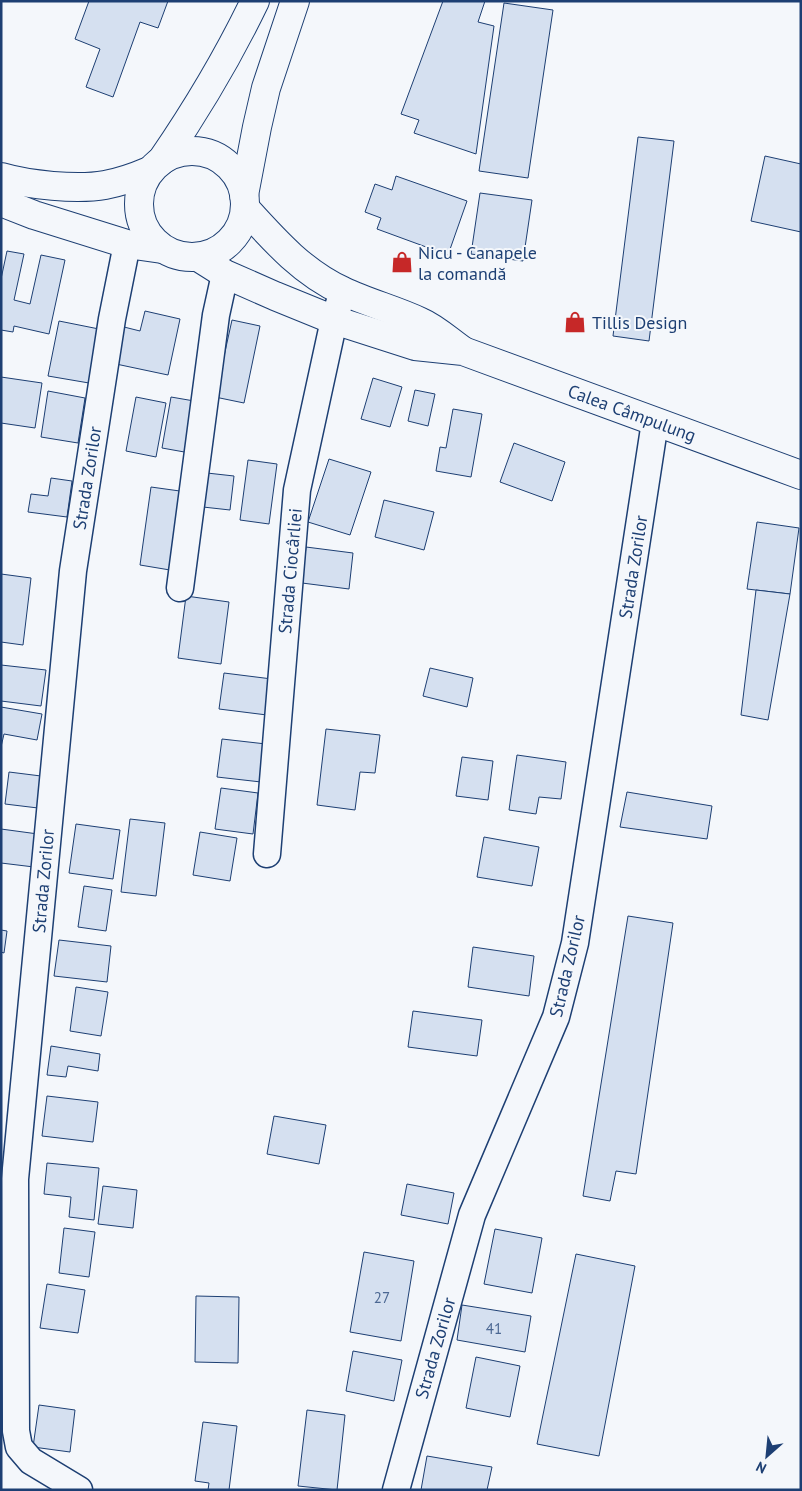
<svg xmlns="http://www.w3.org/2000/svg" width="802" height="1491" font-family="'PT Sans',sans-serif">
<style>
.building{fill:#d5e0f0;stroke:#1d3f73}
.lines{fill:none;stroke-linecap:round;stroke-linejoin:round}
.street-casing{stroke:#1d3f73;stroke-width:29}
.primary-casing{stroke:#1d3f73;stroke-width:30}
.street{stroke:#f4f7fb;stroke-width:26}
.primary{stroke:#f4f7fb;stroke-width:28}
.labels{text-anchor:middle;dominant-baseline:central;stroke-width:4;stroke-linejoin:round;paint-order:stroke}
.number-label{font-size:15px;fill:#4b6792}
.poi-label{font-size:18px;fill:#1d3f73;stroke:#f4f7fb;text-anchor:start}
.street-label{font-size:18px;fill:#1d3f73;stroke:#f4f7fb}
</style>
<rect width="100%" height="100%" fill="#f4f7fb"/>
<g class="building">
<path d="M89,1H168L158,28L140,22L113,97L86,87L100,49L75,39Z"/>
<path d="M443,1H485L478,22L494,26L476,154L414,133L419,120L401,114Z"/>
<path d="M504,3L553,10L528,178L479,171Z"/>
<path d="M638,137L674,141L649,341L613,336Z"/>
<path d="M765,156L801,164V232L751,221Z"/>
<path d="M396,176L467,201L448,255L377,229L381,218L365,212L375,184L392,190Z"/>
<path d="M480,193L532,200L523,261L471,254Z"/>
<path d="M7,251L24,254L14,300L30,304L41,255L65,260L49,334L14,326L13,332L1,330V279Z"/>
<path d="M145,311L180,319L168,375L116,364L124,327L140,331Z"/>
<path d="M232,320L260,326L244,403L215,397Z"/>
<path d="M59,321L99,329L89,383L48,376Z"/>
<path d="M1,377L42,383L35,428L1,423Z"/>
<path d="M373,378L402,387L390,427L361,419Z"/>
<path d="M415,390L435,394L428,426L408,421Z"/>
<path d="M48,391L85,398L78,443L41,437Z"/>
<path d="M136,397L166,403L156,457L126,451Z"/>
<path d="M171,397L200,402L190,453L162,448Z"/>
<path d="M453,409L482,414L471,477L436,471L440,447L446,448Z"/>
<path d="M514,443L565,462L552,501L500,482Z"/>
<path d="M329,459L371,472L350,535L308,522Z"/>
<path d="M248,460L277,464L269,524L240,520Z"/>
<path d="M207,473L234,476L230,510L203,507Z"/>
<path d="M51,478L72,481L67,517L28,512L31,494L48,496Z"/>
<path d="M151,487L187,492L176,571L140,565Z"/>
<path d="M384,500L434,512L424,550L375,537Z"/>
<path d="M757,522L799,528L790,594L747,589Z"/>
<path d="M306,547L353,553L349,589L302,583Z"/>
<path d="M1,574L31,578L23,645L1,642Z"/>
<path d="M756,590L790,594L768,720L741,715Z"/>
<path d="M186,596L229,602L221,664L178,658Z"/>
<path d="M1,665L46,670L41,706L1,701Z"/>
<path d="M430,668L473,678L467,707L423,696Z"/>
<path d="M224,673L272,679L267,715L219,709Z"/>
<path d="M1,707L42,714L37,740L4,734L1,747Z"/>
<path d="M326,729L380,735L375,773L360,772L355,810L317,805Z"/>
<path d="M222,739L266,744L261,782L217,777Z"/>
<path d="M517,755L566,762L561,799L539,797L536,814L509,810Z"/>
<path d="M462,757L493,761L488,800L456,796Z"/>
<path d="M9,772L41,776L38,808L5,804Z"/>
<path d="M221,788L258,793L253,834L215,829Z"/>
<path d="M627,792L712,806L707,839L620,827Z"/>
<path d="M130,819L165,823L156,896L121,892Z"/>
<path d="M76,824L120,830L113,879L69,873Z"/>
<path d="M1,829L38,834L34,867L1,863Z"/>
<path d="M200,832L237,838L230,881L193,875Z"/>
<path d="M484,837L539,847L532,886L477,877Z"/>
<path d="M84,886L112,890L106,931L78,927Z"/>
<path d="M628,916L673,923L636,1174L616,1171L610,1201L583,1196Z"/>
<path d="M1,930L7,931L4,953L1,952Z"/>
<path d="M59,940L111,946L107,982L54,976Z"/>
<path d="M473,947L534,956L529,996L468,987Z"/>
<path d="M76,987L108,992L101,1036L70,1031Z"/>
<path d="M413,1011L482,1020L477,1056L408,1047Z"/>
<path d="M51,1046L100,1054L98,1071L68,1066L66,1077L47,1075Z"/>
<path d="M47,1096L98,1102L93,1142L42,1136Z"/>
<path d="M274,1116L326,1125L319,1164L267,1154Z"/>
<path d="M47,1163L99,1168L94,1220L69,1217L71,1197L44,1194Z"/>
<path d="M407,1184L454,1193L448,1224L401,1215Z"/>
<path d="M103,1186L137,1190L133,1228L98,1224Z"/>
<path d="M64,1228L95,1232L89,1277L59,1273Z"/>
<path d="M495,1229L542,1238L532,1293L484,1284Z"/>
<path d="M364,1252L414,1261L401,1341L350,1332Z"/>
<path d="M576,1254L635,1266L599,1456L537,1444Z"/>
<path d="M47,1284L85,1290L78,1333L40,1328Z"/>
<path d="M196,1296L239,1297L238,1363L195,1362Z"/>
<path d="M462,1305L531,1316L525,1352L457,1340Z"/>
<path d="M353,1351L402,1360L394,1401L346,1391Z"/>
<path d="M476,1357L520,1366L510,1417L466,1408Z"/>
<path d="M39,1405L75,1410L70,1452L33,1447Z"/>
<path d="M307,1410L345,1415L337,1490L298,1486Z"/>
<path d="M203,1422L237,1426L229,1490H208L209,1483L195,1481Z"/>
<path d="M427,1456L492,1467L487,1490H421Z"/>
</g>
<g class="lines">
<g class="street-casing">
<g id="street">
<path d="M180,588L216,315L225,274"/>
<path d="M267,854L297,490L334,320L343,291"/>
<path d="M79,1490L31,1461L19,1447L16,1431L15,1179L73,571L112,319L127,244"/>
<path d="M396,1490L472,1215L556,1017L575,943L655,422"/>
</g>
</g>
<g class="primary-casing">
<g id="primary">
<circle cx="192" cy="204" r="53"/>
<path d="M162,160C197,109 228,57 255,1"/>
<path d="M1,177C28,185 77,190 105,185C121,182 135,177 149,171"/>
<path d="M244,195L257,127L266,88L295,1"/>
<path d="M1,202L34,215L127,244L162,249"/>
<path d="M245,208C274,240 303,273 343,291C368,303 396,310 421,322C435,328 449,341 462,350"/>
<path d="M198,257L225,274L275,296L334,320L415,346L463,351L801,475"/>
</g>
</g>
<use href="#street" class="street"/>
<use href="#primary" class="primary"/>
</g>
<defs>
<g id="shop-bare" transform="scale(1.725)"><path d="M-5-2.5h2.3a2.7 3.5 0 0 1 5.4 0H5L5.5 6h-11ZM-1.5-2.5h3a1.5 2.3 0 0 0-3 0Z" fill="#c62828" stroke="#f4f7fb" stroke-width="2.5" paint-order="stroke"/></g>
</defs>
<g fill-rule="evenodd">
<use href="#shop-bare" x="402" y="262"/>
<use href="#shop-bare" x="575" y="322"/>
</g>
<g class="labels">
<g class="number-label">
<text x="382" y="1297">27</text>
<text x="494" y="1328">41</text>
</g>
<g class="poi-label">
<text x="418" y="252">Nicu - Canapele<tspan x="418" dy="21">la comandă</tspan></text>
<text x="592" y="322">Tillis Design</text>
</g>
<g class="street-label">
<text transform="translate(632 413) rotate(20)">Calea Câmpulung</text>
<text transform="translate(87 478) rotate(-81)">Strada Zorilor</text>
<text transform="translate(633 567) rotate(-81)">Strada Zorilor</text>
<text transform="translate(290 571) rotate(-85)">Strada Ciocârliei</text>
<text transform="translate(43 881) rotate(-85)">Strada Zorilor</text>
<text transform="translate(567 966) rotate(-77)">Strada Zorilor</text>
<text transform="translate(435 1348) rotate(-74)">Strada Zorilor</text>
</g>
</g>
<rect width="802" height="1491" fill="none" stroke="#1d3f73" stroke-width="5"/>
<g transform="translate(767 1456) rotate(207)" stroke="#f4f7fb" stroke-width="4" paint-order="stroke">
<path d="M0-4L9 19L0 12L-9 19Z" fill="#1d3f73"/>
<text y="-8" font-size="14" font-weight="bold" text-anchor="middle" fill="#1d3f73">N</text>
</g>
</svg>
